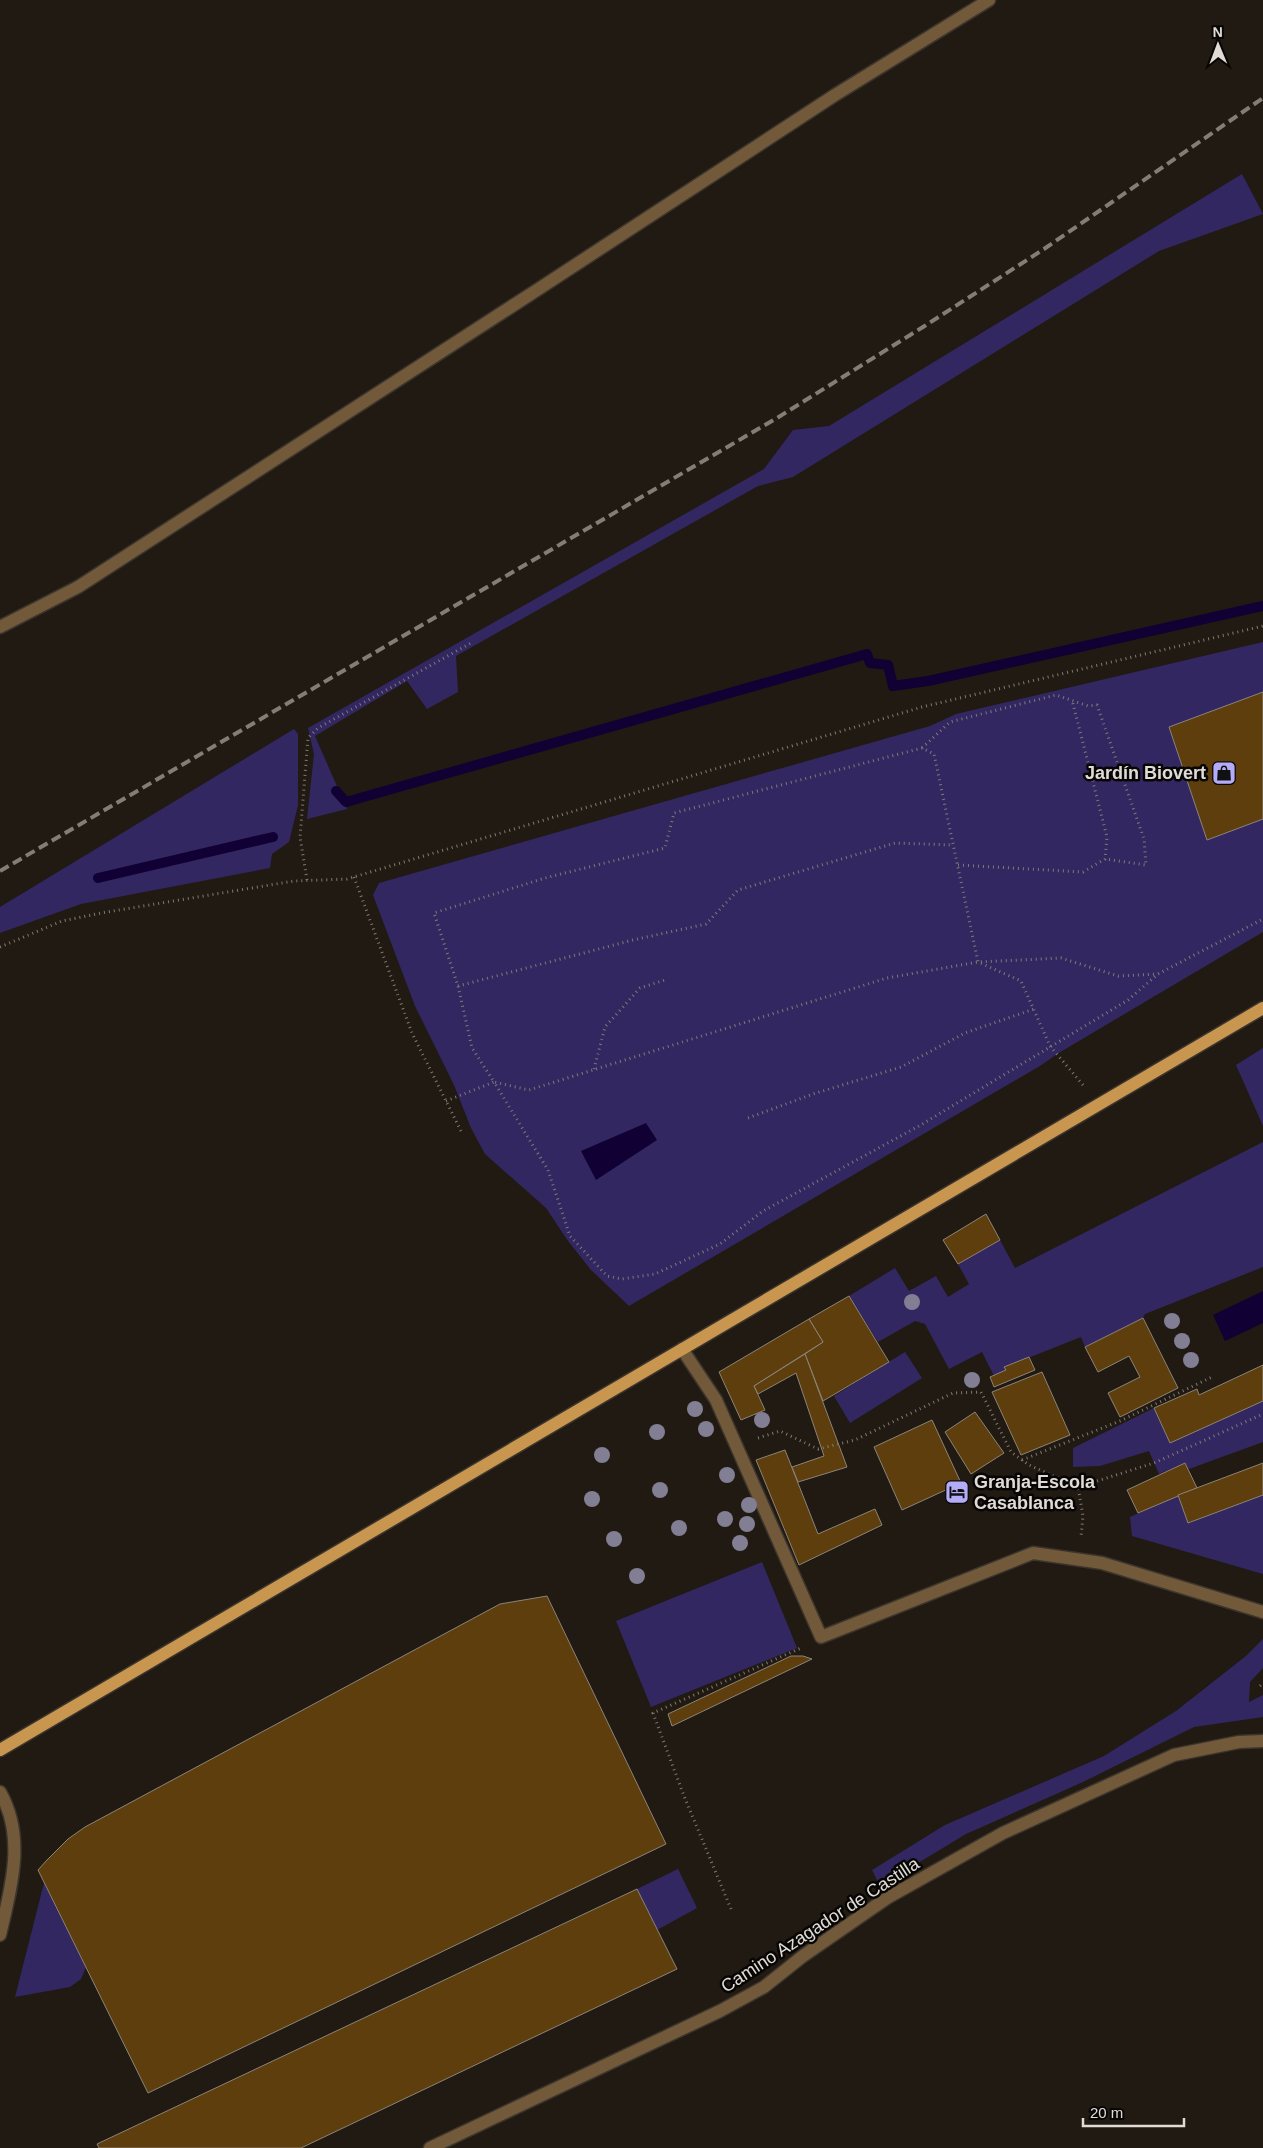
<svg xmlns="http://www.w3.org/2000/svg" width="1263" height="2148" font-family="Arial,sans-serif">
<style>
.green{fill:#332762}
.water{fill:#100034}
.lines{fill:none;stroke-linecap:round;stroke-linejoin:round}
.stream{stroke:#100034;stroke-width:10}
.building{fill:#5d3e0c;stroke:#8c847a}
.minor-casing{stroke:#3b352d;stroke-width:15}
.major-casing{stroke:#3b352d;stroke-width:15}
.path{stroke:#7f7a73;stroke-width:3;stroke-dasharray:1 4;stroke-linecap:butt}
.minor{stroke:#715939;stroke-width:12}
.major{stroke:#c99650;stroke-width:12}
.rail{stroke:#837d77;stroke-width:4;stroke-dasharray:10 5;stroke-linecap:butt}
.tree{fill:#827e93}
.labels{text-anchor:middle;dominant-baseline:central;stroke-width:5;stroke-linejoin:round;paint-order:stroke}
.poi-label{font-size:18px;font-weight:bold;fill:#e0dbd6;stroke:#080604;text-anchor:end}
.street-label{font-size:18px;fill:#e0dbd6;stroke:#080604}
</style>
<rect width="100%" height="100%" fill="#201a12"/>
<g class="green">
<path d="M1242,174L1263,214L1159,251L793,477L758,486L456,656L458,692L427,709L407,681L315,736L347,809L307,819L314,754L308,728L764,469L793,430L829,426Z"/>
<path d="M1263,642V932L1057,1054L1040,1066L629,1306L591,1270L568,1241L546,1208L485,1154L471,1128L454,1085L415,1006L373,895L379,883L930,726L956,714Z"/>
<path d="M294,729L298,734V805L289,842L272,854L270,868L81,904L0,933V907Z"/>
<path d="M1263,1048V1126L1236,1065Z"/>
<path d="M1263,1142V1267L1145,1314L1143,1318L1085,1347L1081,1337L1005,1367L1006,1370L994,1376L982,1352L949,1369L925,1324L915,1321L878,1342L849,1296L895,1268L909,1291L936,1276L948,1297L969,1284L958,1264L1000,1240L1015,1268Z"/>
<path d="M905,1352L922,1378L850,1423L834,1396Z"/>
<path d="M1263,1401V1442L1189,1469L1185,1463L1159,1474L1149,1451L1100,1466L1073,1467V1448L1154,1408L1170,1443Z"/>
<path d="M1178,1495L1189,1523L1263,1495V1574L1132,1536L1130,1517Z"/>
<path d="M762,1562L797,1648L651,1707L616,1621Z"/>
<path d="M1263,1639V1668L1250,1682L1249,1702L1263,1695V1717L1194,1727L1083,1782L966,1834L880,1886L872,1870L945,1825L1104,1756L1176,1711L1246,1656Z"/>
<path d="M678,1869L697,1908L657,1930L637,1889Z"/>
<path d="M44,1883L86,1967L81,1979L70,1987L15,1997Z"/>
</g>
<g class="water">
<path d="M646,1123L657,1140L596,1180L581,1151Z"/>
<path d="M1263,1291V1323L1225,1341L1213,1315Z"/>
</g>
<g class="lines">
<g class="stream">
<path d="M336,791L346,802L867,654L870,663L888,665L893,686L928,681L1263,606"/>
<path d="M98,878L273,837"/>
</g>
</g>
<g class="building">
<path d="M1263,692V819L1207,840L1169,727Z"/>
<path d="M986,1214L1000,1240L958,1264L943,1240Z"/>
<path d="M849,1296L889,1362L823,1401L805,1354L823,1342L809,1319Z"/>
<path d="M1143,1318L1178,1388L1120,1417L1108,1393L1140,1377L1129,1356L1098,1372L1085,1347Z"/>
<path d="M809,1319L823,1342L754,1386L765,1410L741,1420L719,1372Z"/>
<path d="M805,1354L847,1467L798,1482L792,1467L824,1456L796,1373L758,1394L754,1386Z"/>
<path d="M1029,1357L1035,1370L994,1387L990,1377L1006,1370L1004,1367Z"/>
<path d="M1263,1365V1401L1170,1443L1154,1408L1197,1389L1199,1395Z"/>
<path d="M1042,1372L1070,1435L1021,1455L992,1392Z"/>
<path d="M975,1412L1004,1453L971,1474L945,1432Z"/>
<path d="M932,1420L961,1483L902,1510L874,1447Z"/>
<path d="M785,1450L818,1534L875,1509L882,1525L799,1565L756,1460Z"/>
<path d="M1185,1463L1197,1488L1138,1513L1127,1490Z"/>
<path d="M1263,1463V1495L1188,1523L1178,1495Z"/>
<path d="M547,1596L666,1844L148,2093L38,1870L47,1860L68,1839L85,1827L500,1604Z"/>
<path d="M791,1656H803L812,1659L672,1726L668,1714Z"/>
<path d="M637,1889L677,1969L301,2148H99L97,2144Z"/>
</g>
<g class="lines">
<g class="minor-casing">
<g id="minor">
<path d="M0,627L78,587L537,290L835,95L989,0"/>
<path d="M682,1349L716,1400L821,1637L1033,1553L1102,1563L1263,1612"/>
<path d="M0,1792C26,1837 11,1888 0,1935"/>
<path d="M430,2148L720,2011L764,1987L803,1956L887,1898L1003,1833L1174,1755L1239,1742L1263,1741"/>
</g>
</g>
<g class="major-casing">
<path id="major" d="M0,1750L1263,1008"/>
</g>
<g class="path">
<path d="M922,748L950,722L1056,695L1088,706L1097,705L1144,839L1146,865L1105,859"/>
<path d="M958,865L1083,872L1105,859L1107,837L1072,700"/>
<path d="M354,877L412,1033L462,1133"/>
<path d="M307,880L300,837L308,738L318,728L471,643"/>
<path d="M0,947L62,921L101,913L294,881L347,879L922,707L1263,626"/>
<path d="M458,986L633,940L706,924L738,890L895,843L953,845"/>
<path d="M594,1069L605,1027L640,988L665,980"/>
<path d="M1083,1085L1050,1046L1021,981L978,962L934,754L922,748L674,813L665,848L545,878L434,913L458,986L472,1048L494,1082L529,1090L887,978L978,962L1061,958L1118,976L1158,974"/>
<path d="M446,1101L494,1082L548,1170L570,1236L607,1276L622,1279L655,1274L720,1244L763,1211L919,1126L1128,1000L1158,974L1263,919"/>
<path d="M748,1118L813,1094L901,1067L965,1033L1034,1009"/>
<path d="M758,1438L780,1431L818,1449L855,1440L953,1393L981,1392L1011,1452L1029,1465L1078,1487L1083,1516L1081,1537"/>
<path d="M1022,1460L1120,1421L1212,1377"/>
<path d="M1078,1487L1154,1463L1263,1414"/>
<path d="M1260,1686L1263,1683"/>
<path d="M731,1909L684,1796L653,1713L801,1648"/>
</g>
<use href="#minor" class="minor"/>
<use href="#major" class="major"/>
<path class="rail" d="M0,871L777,418L923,327L1044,249L1263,98"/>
</g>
<g class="tree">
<circle cx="912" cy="1302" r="8"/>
<circle cx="1172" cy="1321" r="8"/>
<circle cx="1182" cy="1341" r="8"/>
<circle cx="1191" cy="1360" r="8"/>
<circle cx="972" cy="1380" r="8"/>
<circle cx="695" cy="1409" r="8"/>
<circle cx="762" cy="1420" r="8"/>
<circle cx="706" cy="1429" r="8"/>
<circle cx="657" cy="1432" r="8"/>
<circle cx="602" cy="1455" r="8"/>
<circle cx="727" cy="1475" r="8"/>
<circle cx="660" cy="1490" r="8"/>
<circle cx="592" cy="1499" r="8"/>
<circle cx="749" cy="1505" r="8"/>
<circle cx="725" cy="1519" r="8"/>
<circle cx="747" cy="1524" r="8"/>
<circle cx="679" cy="1528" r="8"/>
<circle cx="614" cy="1539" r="8"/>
<circle cx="740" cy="1543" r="8"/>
<circle cx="637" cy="1576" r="8"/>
</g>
<defs>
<g id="shop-square" transform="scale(1.25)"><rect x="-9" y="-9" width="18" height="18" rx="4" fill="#b5acf9" stroke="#080604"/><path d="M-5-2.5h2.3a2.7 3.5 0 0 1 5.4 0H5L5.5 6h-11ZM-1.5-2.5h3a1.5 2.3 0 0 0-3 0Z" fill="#111"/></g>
<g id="hotel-square" transform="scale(1.25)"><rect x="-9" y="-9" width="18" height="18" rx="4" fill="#b5acf9" stroke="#080604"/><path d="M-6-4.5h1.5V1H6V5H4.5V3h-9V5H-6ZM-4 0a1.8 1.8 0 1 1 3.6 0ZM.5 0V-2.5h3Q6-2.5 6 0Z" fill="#111"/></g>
</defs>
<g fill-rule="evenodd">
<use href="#shop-square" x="1224" y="773"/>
<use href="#hotel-square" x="957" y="1492"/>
</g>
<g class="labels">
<g class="poi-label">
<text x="1206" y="773">Jardín Biovert</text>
<text x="974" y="1482" text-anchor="start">Granja-Escola<tspan x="974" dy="21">Casablanca</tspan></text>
</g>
<g class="street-label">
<text transform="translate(820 1925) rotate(-33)">Camino Azagador de Castilla</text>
</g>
</g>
<g transform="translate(1218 45) rotate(359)" stroke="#080604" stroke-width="4" paint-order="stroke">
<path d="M0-4L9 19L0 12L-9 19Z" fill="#e0dbd6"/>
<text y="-8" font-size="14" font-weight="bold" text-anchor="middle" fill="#e0dbd6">N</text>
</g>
<path d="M1083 2118v8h101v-8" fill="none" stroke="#e0dbd6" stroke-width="2.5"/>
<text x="1090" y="2118" font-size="15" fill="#e0dbd6" stroke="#080604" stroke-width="4" paint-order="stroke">20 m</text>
</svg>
